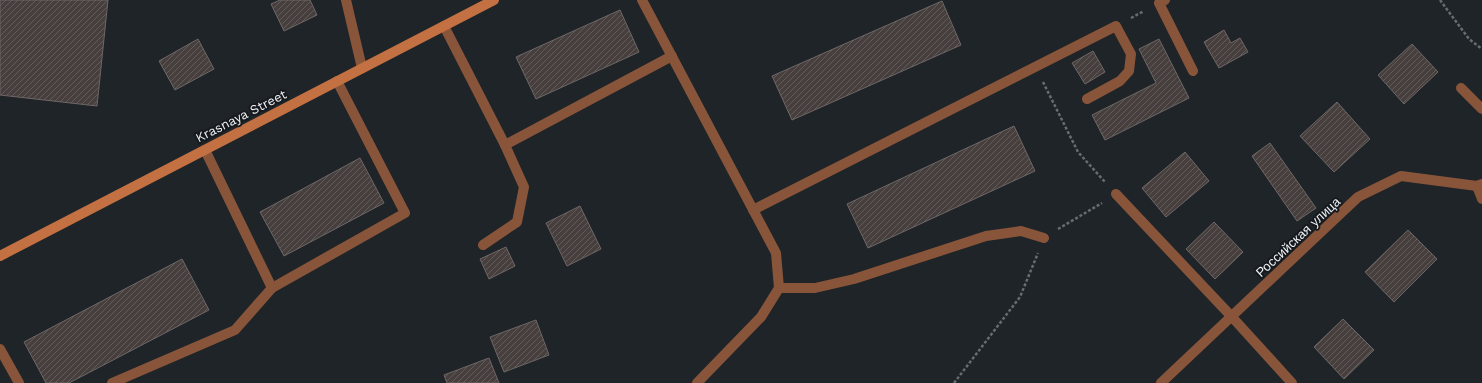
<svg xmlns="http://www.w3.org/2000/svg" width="1482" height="383" font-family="'Work Sans',sans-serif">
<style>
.building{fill:url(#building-hatch);stroke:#6f6766}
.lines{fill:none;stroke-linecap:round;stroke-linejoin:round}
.path{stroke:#686c6f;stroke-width:2.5;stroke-dasharray:3 2;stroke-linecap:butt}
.lane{stroke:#89553a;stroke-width:10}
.street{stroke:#89553a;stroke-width:10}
.secondary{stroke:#c37042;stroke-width:10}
.labels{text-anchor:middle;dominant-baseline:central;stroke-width:4;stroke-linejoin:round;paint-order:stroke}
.street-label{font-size:13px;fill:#f0f3f6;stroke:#161a1e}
</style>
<defs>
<pattern id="building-hatch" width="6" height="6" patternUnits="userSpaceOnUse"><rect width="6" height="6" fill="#463f3e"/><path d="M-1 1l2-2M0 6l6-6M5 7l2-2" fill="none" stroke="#615b5a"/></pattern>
</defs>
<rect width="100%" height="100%" fill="#1f2428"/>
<g class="building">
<path d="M0,0H108L97,106L0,95Z"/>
<path d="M280,0H310L317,15L284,31L271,4Z"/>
<path d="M942,1L961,45L792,120L772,76Z"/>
<path d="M620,10L639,52L536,99L516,57Z"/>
<path d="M1224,30L1231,43L1240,38L1248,52L1219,68L1204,42Z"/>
<path d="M198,39L214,69L175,90L159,61Z"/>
<path d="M1159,39L1189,98L1105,140L1092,115L1156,83L1139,49Z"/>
<path d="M1412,44L1438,72L1404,104L1378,75Z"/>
<path d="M1093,51L1105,72L1085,84L1072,63Z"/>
<path d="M1337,102L1370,139L1334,172L1300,136Z"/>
<path d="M1014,126L1035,171L868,248L847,204Z"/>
<path d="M1270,143L1316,208L1297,221L1252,156Z"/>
<path d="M1185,152L1209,181L1166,217L1142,188Z"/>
<path d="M360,158L384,203L284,256L260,212Z"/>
<path d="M580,206L601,249L567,266L546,223Z"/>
<path d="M1214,222L1243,252L1215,279L1186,249Z"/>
<path d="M1408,230L1437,259L1394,302L1365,272Z"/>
<path d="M506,247L515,266L489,279L480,259Z"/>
<path d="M182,259L209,310L69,383H46L24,342Z"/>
<path d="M1343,319L1374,350L1344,379L1314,347Z"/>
<path d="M536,320L549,355L504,372L490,337Z"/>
<path d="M489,358L499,383H447L444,375Z"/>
</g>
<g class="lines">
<g class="path">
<path d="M1440,0L1469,39L1482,49"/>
<path d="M1131,18L1144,11"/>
<path d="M1043,82L1078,152L1105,182"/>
<path d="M1058,229L1102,203"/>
<path d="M954,383L1020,297L1038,253"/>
</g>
<g class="lane">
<path d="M1165,0L1159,3L1193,71"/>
<path d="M444,26L505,145"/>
<path d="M1461,88L1482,109"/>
<path d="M1116,194L1232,317"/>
<path d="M753,210L1116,26L1131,54L1129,71L1120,81L1087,99"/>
<path d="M483,245L517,222L524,187L505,145L672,56"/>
<path d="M272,288L405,213L337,81"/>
<path d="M779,288H815L854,279L986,236L1021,231L1044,238"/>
<path d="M0,349L19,383"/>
<path d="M112,383L235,330L272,288L205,150"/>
</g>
<g class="street">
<path d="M346,0L362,68"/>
<path d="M642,0L776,253L779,288L761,317L697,383"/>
<path d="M1477,186L1482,199"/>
<path d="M1232,317L1292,383"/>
<path d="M1161,383L1358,197L1401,176L1477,186L1482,184"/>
</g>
<path class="secondary" d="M0,256L494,0"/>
</g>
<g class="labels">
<g class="street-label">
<text transform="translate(241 116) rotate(-27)">Krasnaya Street</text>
<text transform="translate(1298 237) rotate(-43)">Российская улица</text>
</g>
</g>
</svg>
